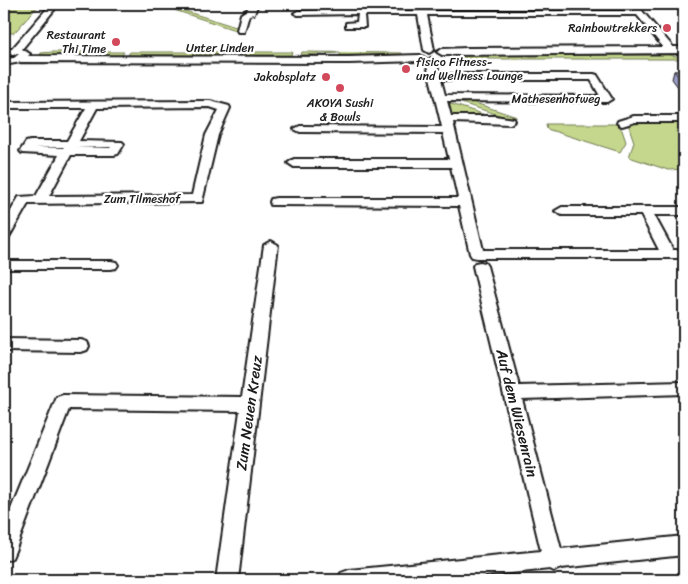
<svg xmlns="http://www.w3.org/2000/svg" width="688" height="584" font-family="Sriracha,sans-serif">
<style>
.green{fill:#c4d78c;stroke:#707a54}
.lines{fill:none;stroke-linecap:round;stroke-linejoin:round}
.minor-casing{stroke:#1c1c1c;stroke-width:4}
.minor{fill:#fff;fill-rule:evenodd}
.wall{fill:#9899c4;stroke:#1c1c1c}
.building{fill:#b1b2e4;stroke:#1c1c1c}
.poi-dot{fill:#d1495b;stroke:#fff;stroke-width:2}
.labels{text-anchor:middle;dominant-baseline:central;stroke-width:4.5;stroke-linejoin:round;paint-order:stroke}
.far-poi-label{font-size:12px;fill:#1c1c1c;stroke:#fff;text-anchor:end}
.far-street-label{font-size:12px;fill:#1c1c1c;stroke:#fff}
.street-label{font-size:15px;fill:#1c1c1c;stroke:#fff}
</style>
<rect width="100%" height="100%" fill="#fff"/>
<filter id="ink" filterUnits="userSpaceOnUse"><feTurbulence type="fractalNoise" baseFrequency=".02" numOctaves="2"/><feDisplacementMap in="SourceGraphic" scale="10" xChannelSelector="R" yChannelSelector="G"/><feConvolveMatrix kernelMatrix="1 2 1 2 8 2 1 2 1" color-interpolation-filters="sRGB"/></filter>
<g filter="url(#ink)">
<g class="green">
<path d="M4,4H40L14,33H4Z"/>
<path d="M156,4H163L239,28L238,31Z"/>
<path d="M52,52H124L122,55H40L41,53Z"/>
<path d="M130,52H292L291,55H128Z"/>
<path d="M302,52L402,53V55H340V53L301,55Z"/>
<path d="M668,55L683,57L682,55H684V59H472L459,58V56Z"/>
<path d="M455,101H469L517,117H505Z"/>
<path d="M448,103L492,117H457L451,115Z"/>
<path d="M684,122V169L668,170L629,157L634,142L628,124Z"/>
<path d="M546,124H617L622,130L626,142L620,152L547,129Z"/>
</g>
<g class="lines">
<g class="minor-casing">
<g id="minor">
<path d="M51,4H59L22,49L30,54L28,56L349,57L420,55L425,58L420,61L349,63L21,62L4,65V59L14,58L19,54L4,55V49H12Z"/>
<path d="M148,4H157L151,7H148Z"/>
<path d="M250,4H258L254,14L249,15L244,32H238L237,30L241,14L247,10Z"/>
<path d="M633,4H639L643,12L673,47H684V53L442,55L437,52L442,49L467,48L663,47L637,15H427L434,50L429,53L424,50L418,15H364L365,27H346V23L357,22L358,14L298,15L294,13L298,11L351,9L374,11H634Z"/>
<path d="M431,58L436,61L439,74H594L597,75L612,99L607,102L447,101L451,116H495L514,119L515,121L510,124L453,122L483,250H659L641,215H562L555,211L562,207H684V215H654L673,250H684V258H477L472,257L470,254L459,206L271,205L270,202L271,199L276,198H458L451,167H294L288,163L294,159H449L443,133L300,132L294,129L300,126L442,127L426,61ZM441,80H591L600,96L445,95Z"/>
<path d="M210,101L229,106L230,108L218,135L202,202L28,204L9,237L4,238V223L19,197L36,196L59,155L22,153L20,151L26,142L30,141H67L86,108H4V102ZM210,107L219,110L206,135L192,195L49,196L71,155H114L118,154L124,144L122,142L79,141L97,108ZM34,147H64L63,148ZM75,147H111L110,148Z"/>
<path d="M634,116H684V122H635L622,126L617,123L618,121Z"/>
<path d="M271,241L278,245L238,580H216L240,411L69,409L15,551L12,558L4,561V526L57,397L63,395L242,397L264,245Z"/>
<path d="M4,261H111L116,262L118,265L116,268L111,269H4Z"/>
<path d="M480,262L485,263L487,266L519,386L684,382V394L522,399L561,549L684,536V555L561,568L554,571L550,569L446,580H338L341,573L349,570L541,551L473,266L475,263Z"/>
<path d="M4,339L81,340L87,342L89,346L87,350L81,352L4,351Z"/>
</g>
</g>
<use href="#minor" class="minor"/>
</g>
<path class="wall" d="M674,71H684V95L672,79Z"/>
<path class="building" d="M674,71H684V83Z"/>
</g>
<g class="poi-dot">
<circle cx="667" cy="28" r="5"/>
<circle cx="116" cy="42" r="5"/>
<circle cx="406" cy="69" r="5"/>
<circle cx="326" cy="77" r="5"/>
<circle cx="340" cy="88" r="5"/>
</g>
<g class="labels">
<g class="far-poi-label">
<text x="657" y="28">Rainbowtrekkers</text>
<text x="106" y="35">Restaurant<tspan x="106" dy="14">Thi Time</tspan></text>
<text x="416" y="62" text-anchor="start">fisico Fitness-<tspan x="416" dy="14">und Wellness Lounge</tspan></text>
<text x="316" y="77">Jakobsplatz</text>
<text x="340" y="103" text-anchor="middle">AKOYA Sushi<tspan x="340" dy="14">&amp; Bowls</tspan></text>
</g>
<g class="far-street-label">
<text x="220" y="48">Unter Linden</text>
<text x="556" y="99">Mathesenhofweg</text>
<text x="142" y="199">Zum Tilmeshof</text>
</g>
<g class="street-label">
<text transform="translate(249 413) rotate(-82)">Zum Neuen Kreuz</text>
<text transform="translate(517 413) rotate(76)">Auf dem Wiesenrain</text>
</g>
</g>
<rect width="688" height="584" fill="none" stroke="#fff" stroke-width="20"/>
<rect x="10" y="10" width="668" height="564" fill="none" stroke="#1c1c1c" stroke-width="2" filter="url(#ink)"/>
</svg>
